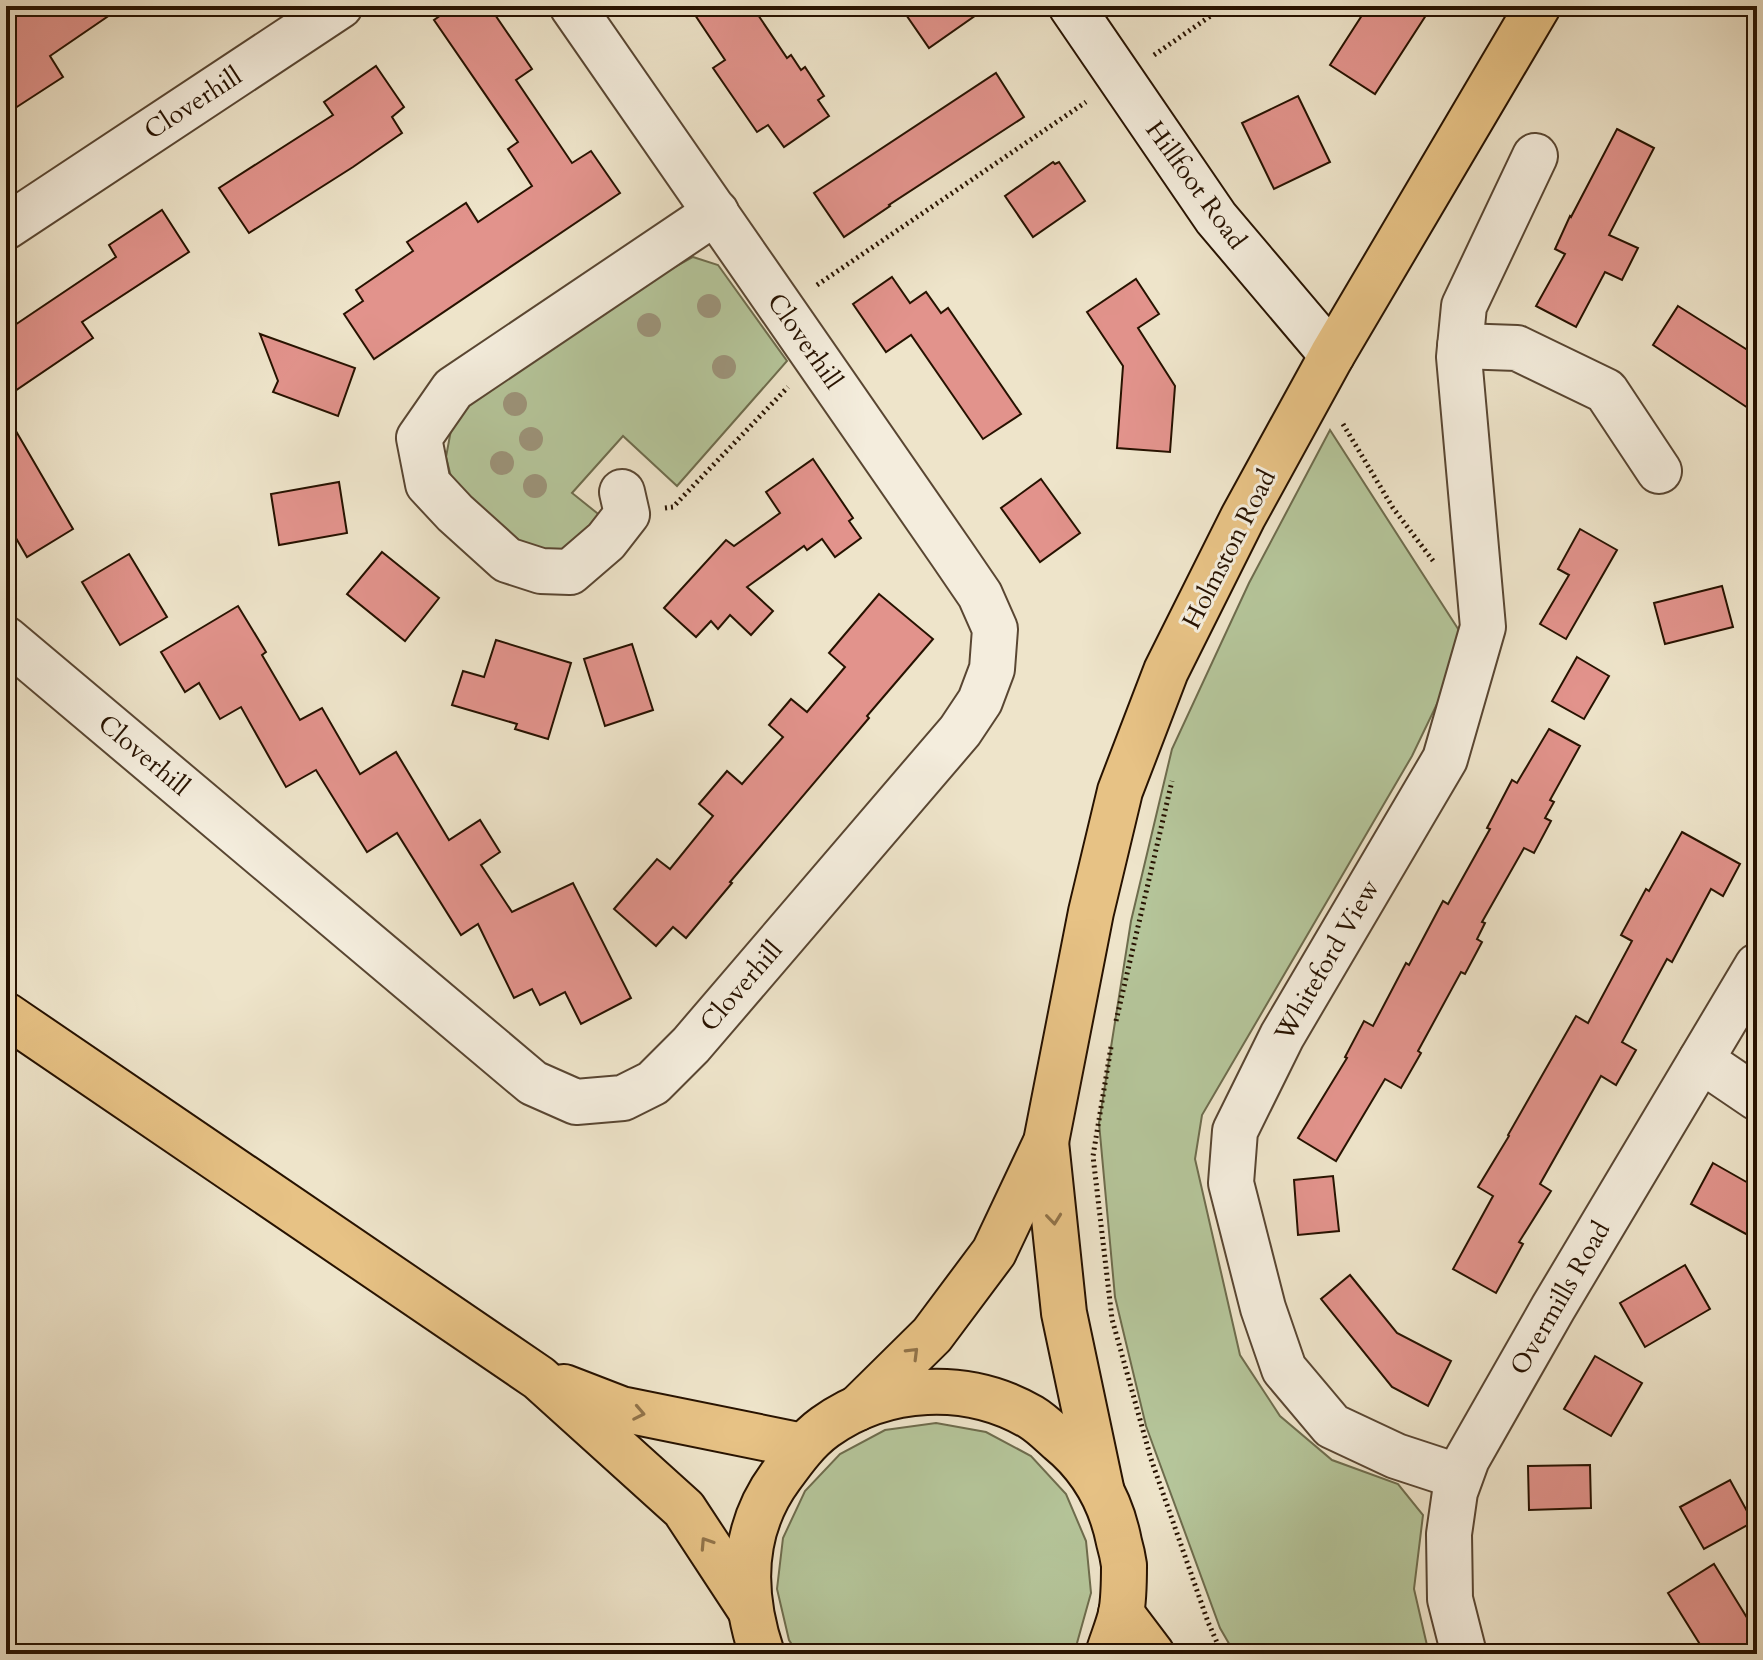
<svg xmlns="http://www.w3.org/2000/svg" width="1763" height="1660" font-family="Cardo,serif">
<style>
.green{fill:#b5c59a;stroke:#6e6c4d;stroke-width:2}
.building{fill:#e2938c;stroke:#271200;stroke-width:2}
.lines{fill:none;stroke-linecap:round;stroke-linejoin:round}
.street-casing{stroke:#594632;stroke-width:48}
.secondary-casing{stroke:#271200;stroke-width:48}
.primary-casing{stroke:#271200;stroke-width:48}
.highway-casing{stroke:#271200;stroke-width:48}
.path{stroke:#271200;stroke-width:5;stroke-dasharray:2 4;stroke-linecap:butt}
.street{stroke:#f4eddd;stroke-width:44}
.secondary{stroke:#f4eddd;stroke-width:44}
.primary{stroke:#e7c285;stroke-width:44}
.highway{stroke:#e7c285;stroke-width:44}
.tree{fill:#9c9379}
.oneway{stroke:#917349}
.labels{text-anchor:middle;dominant-baseline:central;stroke-width:6;stroke-linejoin:round;paint-order:stroke}
.street-label{font-size:26px;fill:#271200;stroke:#f4eddd}
</style>
<rect width="100%" height="100%" fill="#eee4ca"/>
<filter id="stains"><feTurbulence type="fractalNoise" baseFrequency=".0025" numOctaves="4"/><feColorMatrix values="0 0 0 0 .2 0 0 0 0 .09 0 0 0 0 .02 0 0 0 .5 -.17"/></filter>
<radialGradient id="worn" r=".72"><stop offset=".6" stop-color="#630" stop-opacity="0"/><stop offset="1" stop-color="#630" stop-opacity=".3"/></radialGradient>
<g class="green">
<path d="M693,257L718,265L787,361L677,486L623,436L572,493L602,517L564,552L535,551L495,524L453,485L446,457L451,430L458,415L483,394L659,276Z"/>
<path d="M1330,430L1462,635L1461,654L1412,756L1202,1115L1195,1159L1240,1355L1280,1416L1332,1460L1398,1484L1423,1515L1414,1589L1429,1654H1235L1220,1628L1146,1426L1115,1297L1099,1123L1131,921L1172,749L1249,583Z"/>
<path d="M936,1423L986,1432L1031,1456L1066,1494L1086,1541L1091,1593L1077,1643L1070,1654H798L789,1640L777,1589L783,1538L805,1491L840,1454L885,1430Z"/>
</g>
<g class="building">
<path d="M6,6H123L50,56L63,77L6,114Z"/>
<path d="M454,6H489L532,69L516,80L572,163L591,151L620,193L374,359L344,314L363,301L356,290L413,251L407,242L466,203L478,222L532,186L508,149L518,142L434,20Z"/>
<path d="M689,6H752L787,58L791,55L801,70L805,67L824,96L818,100L829,116L784,147L768,125L757,132L713,68L725,60Z"/>
<path d="M900,6H989L929,48Z"/>
<path d="M1368,6H1432L1375,94L1330,65Z"/>
<path d="M376,66L404,107L392,117L402,133L353,167L249,233L219,188L333,115L324,102Z"/>
<path d="M996,73L1024,117L889,205L890,206L844,237L814,193Z"/>
<path d="M1298,96L1330,162L1274,189L1242,123Z"/>
<path d="M1617,129L1654,148L1609,235L1638,248L1622,280L1605,272L1576,327L1536,306L1565,254L1555,249L1570,216L1571,217Z"/>
<path d="M1053,162L1055,164L1059,162L1085,201L1033,237L1005,196Z"/>
<path d="M162,210L189,252L82,322L93,338L6,397V331L116,257L109,245Z"/>
<path d="M892,277L910,303L926,292L941,313L948,308L1021,414L983,439L911,335L886,352L853,304Z"/>
<path d="M1136,279L1159,314L1138,328L1175,386L1170,452L1117,448L1123,366L1087,312Z"/>
<path d="M1678,306L1757,356V414L1653,345Z"/>
<path d="M260,334L355,368L338,416L273,392L278,381Z"/>
<path d="M6,414L73,529L27,557L6,521Z"/>
<path d="M813,459L853,518L849,521L861,538L835,557L822,539L807,550L804,546L747,587L773,611L751,635L730,615L718,629L711,621L696,637L664,608L726,540L734,546L780,513L766,492Z"/>
<path d="M1041,479L1080,533L1040,562L1001,508Z"/>
<path d="M339,482L347,533L279,545L271,494Z"/>
<path d="M1580,529L1617,550L1566,639L1540,624L1569,575L1558,569Z"/>
<path d="M382,552L439,598L405,641L347,594Z"/>
<path d="M129,554L167,617L120,645L82,582Z"/>
<path d="M1722,586L1733,627L1665,644L1654,603Z"/>
<path d="M879,594L933,639L867,716L869,718L730,882L732,883L686,938L673,927L656,946L614,909L657,859L670,869L713,816L699,804L727,771L742,784L783,737L769,725L791,699L807,712L845,667L829,653Z"/>
<path d="M238,606L266,652L262,655L300,720L322,708L360,774L396,752L449,840L480,820L500,852L481,865L512,912L573,883L631,998L581,1024L565,992L540,1005L532,989L514,998L478,924L461,935L397,833L367,852L316,770L286,787L241,707L220,719L199,683L185,692L161,652Z"/>
<path d="M496,640L571,663L548,739L515,729L517,724L452,705L463,671L484,677Z"/>
<path d="M632,644L653,710L605,726L584,659Z"/>
<path d="M1577,657L1609,676L1584,719L1552,701Z"/>
<path d="M1549,729L1580,746L1550,800L1554,802L1545,818L1551,821L1534,853L1524,848L1482,922L1485,923L1477,939L1482,942L1465,974L1461,972L1418,1051L1421,1053L1401,1088L1385,1079L1336,1161L1298,1138L1347,1058L1345,1057L1364,1021L1373,1026L1406,963L1409,965L1443,901L1448,904L1490,829L1487,828L1512,780L1517,783Z"/>
<path d="M1682,832L1740,864L1723,896L1711,889L1672,962L1667,959L1622,1042L1636,1050L1616,1085L1601,1076L1540,1184L1551,1191L1519,1242L1523,1244L1496,1293L1453,1269L1493,1196L1478,1187L1509,1136L1508,1135L1576,1016L1588,1023L1632,941L1621,935L1646,889L1649,891Z"/>
<path d="M1713,1163L1757,1188V1240L1691,1204Z"/>
<path d="M1333,1176L1339,1231L1298,1235L1294,1180Z"/>
<path d="M1685,1265L1710,1309L1645,1347L1620,1303Z"/>
<path d="M1350,1275L1397,1333L1451,1361L1428,1406L1392,1387L1321,1299Z"/>
<path d="M1595,1356L1642,1383L1611,1436L1564,1409Z"/>
<path d="M1590,1465L1591,1508L1529,1510L1528,1466Z"/>
<path d="M1730,1480L1753,1522L1704,1549L1680,1507Z"/>
<path d="M1714,1564L1757,1634V1654H1706L1668,1593Z"/>
</g>
<g class="lines">
<g class="street-casing">
<g id="street">
<path d="M6,227L340,6"/>
<path d="M1460,346L1517,348L1606,391L1659,471"/>
<path d="M622,492L627,514L606,541L570,572L541,571L507,560L455,513L428,484L419,438L453,389L716,212"/>
<path d="M6,639L533,1083L576,1102L623,1098L653,1083L691,1045L960,731L980,701L992,669L995,629L980,595L952,554L572,6"/>
<path d="M1701,1060L1757,1098"/>
<path d="M1460,1477L1396,1456L1332,1426L1284,1369L1263,1308L1231,1183L1235,1131L1282,1036L1445,759L1483,627L1459,357L1464,306L1535,156"/>
<path d="M1464,1654L1450,1599L1449,1534L1455,1492L1467,1459L1553,1308L1757,966"/>
</g>
</g>
<g class="secondary-casing">
<path id="secondary" d="M1071,6L1216,218L1332,355"/>
</g>
<g class="primary-casing">
<g id="primary">
<path d="M1046,1142L1064,1313L1101,1488"/>
<path d="M858,1408L932,1335L994,1252L1046,1142L1091,912L1120,791L1166,671L1243,517L1332,355L1538,6"/>
</g>
</g>
<g class="highway-casing">
<g id="highway">
<path d="M6,1015L539,1378L684,1509L749,1608"/>
<path d="M564,1387L621,1409L803,1446"/>
<path d="M1121,1613L1152,1654"/>
<path d="M762,1654C741,1592 741,1530 781,1476C794,1458 807,1440 825,1427C885,1384 967,1380 1031,1417C1041,1423 1050,1432 1059,1440C1091,1466 1111,1501 1119,1542C1121,1549 1123,1558 1124,1565C1124,1580 1124,1599 1121,1614C1118,1627 1112,1641 1108,1654"/>
</g>
</g>
<g class="path">
<path d="M1154,55L1225,6"/>
<path d="M817,285L1086,102"/>
<path d="M1343,424L1393,508L1434,562"/>
<path d="M665,508L673,507L788,387"/>
<path d="M1116,1021L1172,781"/>
<path d="M1111,1047L1093,1156L1112,1319L1151,1459L1208,1622L1222,1654"/>
</g>
<use href="#street" class="street"/>
<use href="#secondary" class="secondary"/>
<use href="#primary" class="primary"/>
<use href="#highway" class="highway"/>
</g>
<g class="tree">
<circle cx="709" cy="306" r="12"/>
<circle cx="649" cy="325" r="12"/>
<circle cx="724" cy="367" r="12"/>
<circle cx="515" cy="404" r="12"/>
<circle cx="531" cy="439" r="12"/>
<circle cx="502" cy="463" r="12"/>
<circle cx="535" cy="486" r="12"/>
</g>
<defs><path id="oneway-chevron" d="M-2-3.5L2.5 0L-2 3.5" fill="none" stroke-width="1.6" stroke-linecap="round" stroke-linejoin="round" transform="scale(2)"/></defs>
<g class="oneway">
<use href="#oneway-chevron" transform="translate(1054 1219) rotate(84)"/>
<use href="#oneway-chevron" transform="translate(913 1353) rotate(-45)"/>
<use href="#oneway-chevron" transform="translate(639 1413) rotate(11)"/>
<use href="#oneway-chevron" transform="translate(706 1543) rotate(-123)"/>
</g>
<g class="labels">
<g class="street-label">
<text transform="translate(193 103) rotate(-33)">Cloverhill</text>
<text transform="translate(1196 185) rotate(54)">Hillfoot Road</text>
<text transform="translate(805 341) rotate(55)">Cloverhill</text>
<text transform="translate(1229 549) rotate(-63)">Holmston Road</text>
<text transform="translate(144 755) rotate(40)">Cloverhill</text>
<text transform="translate(1327 960) rotate(-60)">Whiteford View</text>
<text transform="translate(741 986) rotate(-49)">Cloverhill</text>
<text transform="translate(1560 1298) rotate(-60)">Overmills Road</text>
</g>
</g>
<rect width="1763" height="1660" fill="none" stroke="#eee4ca" stroke-width="32"/>
<rect x="8" y="8" width="1747" height="1644" fill="none" stroke="#271200" stroke-width="4"/>
<rect x="16" y="16" width="1731" height="1628" fill="none" stroke="#271200" stroke-width="2"/>
<rect width="100%" height="100%" filter="url(#stains)"/>
<rect width="100%" height="100%" fill="url(#worn)"/>
</svg>
